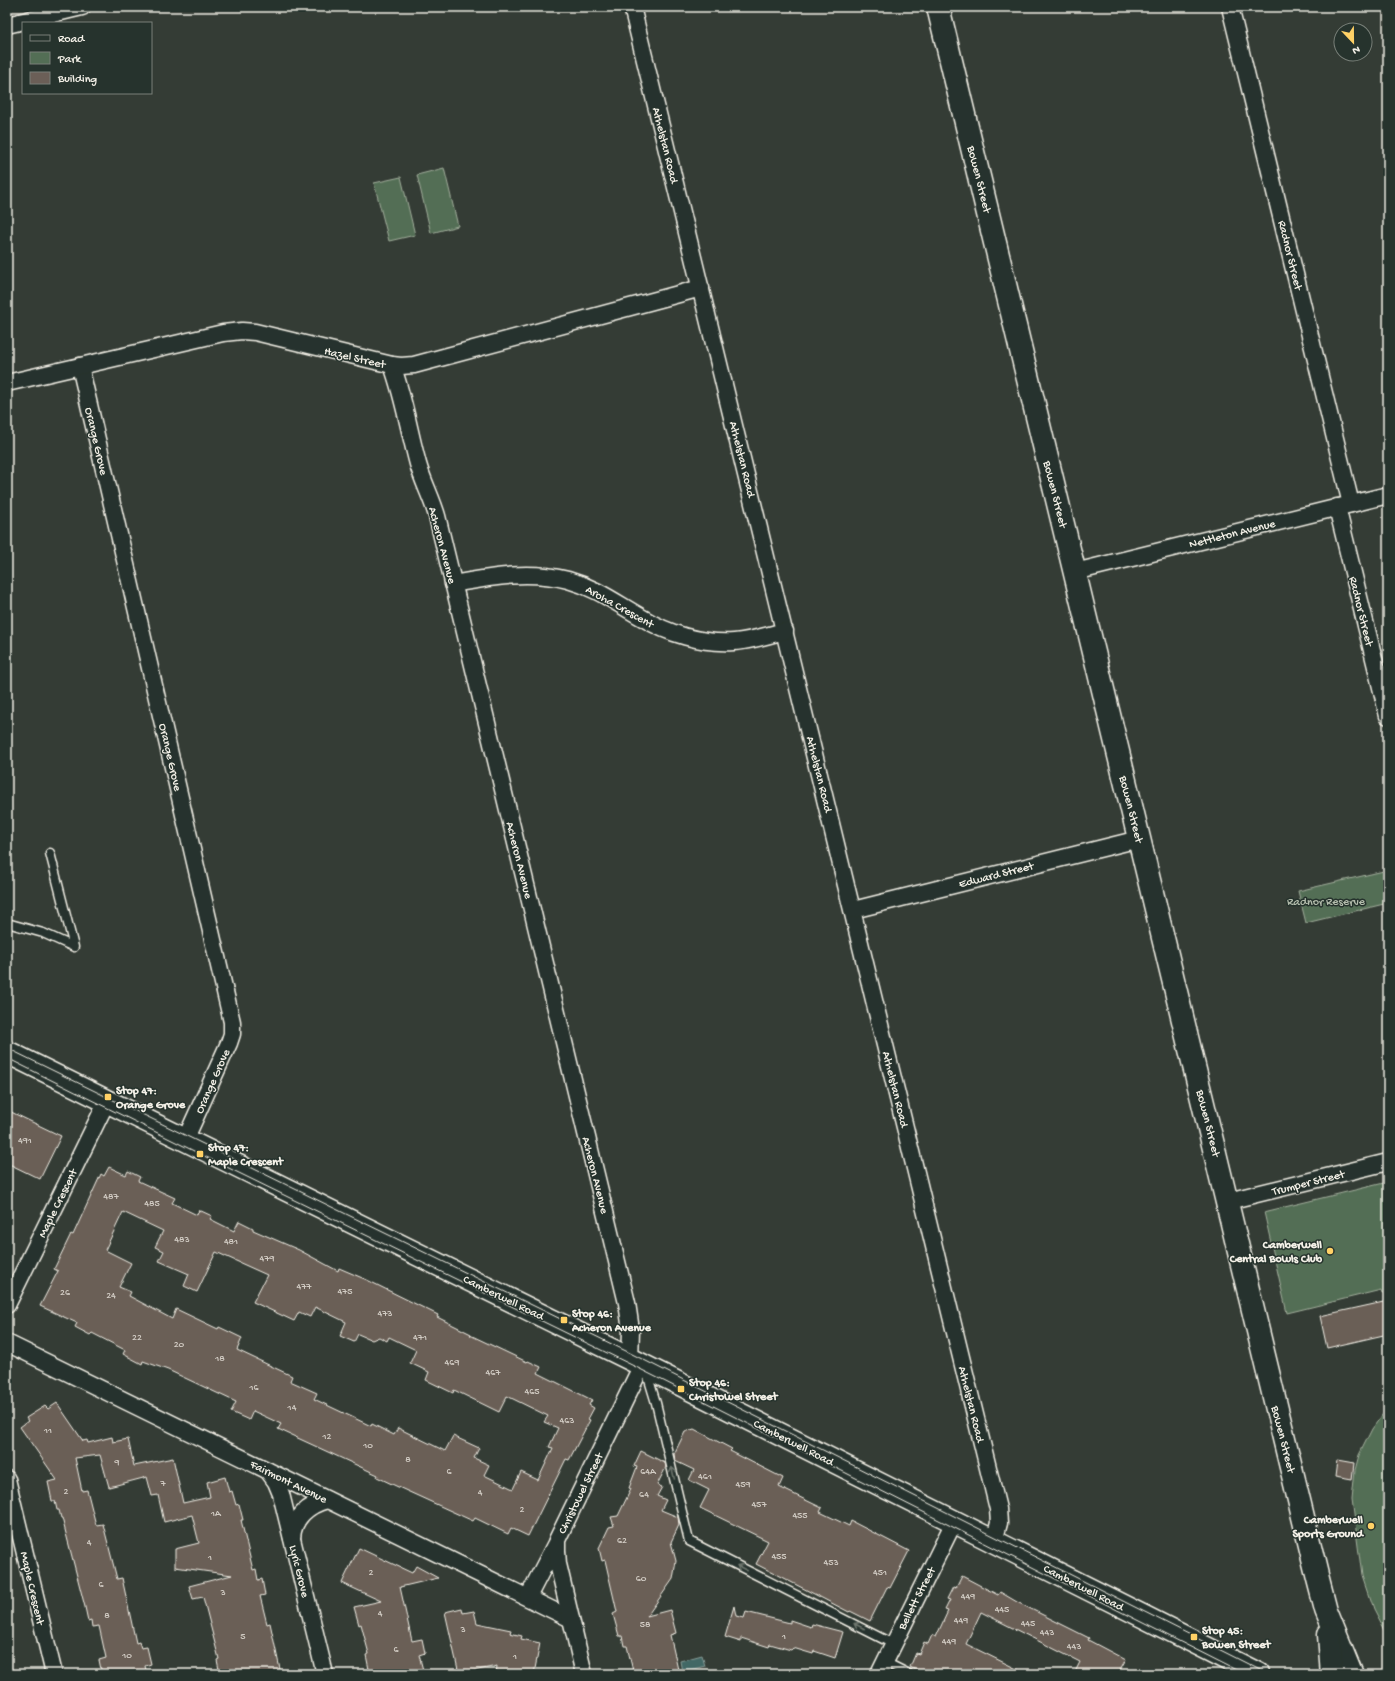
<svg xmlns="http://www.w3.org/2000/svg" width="1395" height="1681" font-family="'Gochi Hand',sans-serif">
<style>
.green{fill:#536e55;stroke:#a4b09e}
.water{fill:#426765;stroke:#899e99}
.building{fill:#6b5f57;stroke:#f4f1e8;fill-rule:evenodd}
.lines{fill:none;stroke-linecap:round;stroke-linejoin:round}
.lane-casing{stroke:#f4f1e8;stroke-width:11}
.street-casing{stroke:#f4f1e8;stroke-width:19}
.secondary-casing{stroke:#f4f1e8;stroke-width:25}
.primary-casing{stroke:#f4f1e8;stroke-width:25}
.lane{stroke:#26332d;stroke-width:8}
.street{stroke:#26332d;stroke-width:16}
.secondary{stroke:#26332d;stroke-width:22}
.primary{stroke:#26332d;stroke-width:22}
.tram{stroke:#f4f1e8;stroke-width:1}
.oneway{stroke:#6e766e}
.poi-dot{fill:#ffd166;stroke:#26332d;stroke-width:1.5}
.labels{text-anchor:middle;stroke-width:3;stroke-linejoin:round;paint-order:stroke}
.number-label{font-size:10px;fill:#d2ccc4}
.street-label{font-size:12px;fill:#f4f1e8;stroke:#26332d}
.park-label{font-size:12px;fill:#b4bdad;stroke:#26332d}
.poi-label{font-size:12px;font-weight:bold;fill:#f4f1e8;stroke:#26332d;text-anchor:start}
</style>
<rect width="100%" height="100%" fill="#343c35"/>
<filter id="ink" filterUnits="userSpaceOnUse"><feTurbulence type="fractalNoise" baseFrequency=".025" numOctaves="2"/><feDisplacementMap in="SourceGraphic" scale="8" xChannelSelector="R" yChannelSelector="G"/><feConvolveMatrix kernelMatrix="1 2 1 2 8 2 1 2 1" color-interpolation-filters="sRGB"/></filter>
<g filter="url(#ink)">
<g class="green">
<polygon points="444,168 458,226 431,233 417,175"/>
<polygon points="401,177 415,235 389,241 374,183"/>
<polygon points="1388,870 1388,903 1306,923 1298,891"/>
<polygon points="1388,1182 1388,1292 1382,1293 1381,1290 1287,1313 1264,1212"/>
<polygon points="1388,1407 1388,1638 1373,1609 1362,1576 1352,1499 1355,1470 1359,1455 1372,1429"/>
</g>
<polygon class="water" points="702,1655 705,1666 682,1672 680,1661"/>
<g class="building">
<polygon points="7,1110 61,1136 40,1179 7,1163"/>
<path d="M109 1167 126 1175 128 1171 140 1177 138 1181 175 1198 172 1203 197 1215 199 1210 212 1216 210 1219 234 1231 239 1221 253 1228V1230L299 1250 338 1271 339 1268 367 1280 438 1315 437 1317 471 1334 470 1335 527 1362 528 1361 541 1367 538 1373 592 1400 589 1405 594 1408 588 1419 590 1420 569 1460 566 1459 528 1536 511 1528 508 1534 475 1518 473 1521 396 1486 377 1477 378 1475 278 1429 281 1424 253 1411 249 1420 231 1412 236 1402 168 1370 143 1361 142 1364 123 1354 125 1350 92 1333 90 1335 75 1327 77 1323 40 1306 58 1271 54 1269 71 1234 73 1235 101 1174 104 1176ZM123 1212 163 1231 155 1247 164 1251 159 1261 189 1274 184 1286 197 1292 216 1252 267 1275 253 1302 294 1321 299 1312 310 1317 315 1307 346 1322 340 1336 354 1342 358 1334 372 1340 379 1337 387 1341 389 1337 416 1350 410 1363 429 1372 426 1380 453 1393 454 1390 499 1412 507 1396 548 1416 544 1422 558 1428 549 1447 553 1448 538 1480 521 1472 513 1489 484 1475 489 1465 474 1458 479 1448 453 1436 445 1451 398 1428 394 1435 372 1424 371 1426 314 1399 317 1393 290 1381 292 1376 237 1350 242 1338 219 1327 218 1329 176 1309 172 1319 129 1296 131 1292 119 1287 131 1263 105 1250Z"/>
<polygon points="1388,1301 1388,1334 1327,1348 1320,1316"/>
<polygon points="57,1403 83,1441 87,1440 88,1443 112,1437 113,1442 128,1439 134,1466 173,1458 183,1503 210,1497 207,1482 225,1477 229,1492 232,1491 236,1505 239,1504 243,1520 241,1520 253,1570 256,1569 258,1580 262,1579 265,1595 260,1596 267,1624 270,1623 281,1674 220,1674 217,1660 219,1659 203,1597 193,1599 189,1586 232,1575 175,1567 175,1549 199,1543 192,1515 164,1522 158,1495 152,1496 147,1477 109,1487 100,1455 75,1458 82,1491 87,1490 96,1525 103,1524 117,1579 122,1578 136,1643 139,1642 141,1648 147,1647 151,1664 145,1666 147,1674 102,1674 99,1660 106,1658 99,1626 92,1627 91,1620 88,1621 85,1607 62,1518 61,1518 59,1510 57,1510 55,1501 52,1501 48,1482 57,1480 20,1427 28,1421 26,1418 45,1406 48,1409"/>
<polygon points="694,1429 732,1449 730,1451 783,1478 779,1487 822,1508 820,1512 849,1526 851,1521 909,1551 890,1588 887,1587 870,1621 850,1611 849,1612 756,1564 768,1541 700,1508 709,1490 689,1480 694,1470 675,1461 674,1454 685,1432"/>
<polygon points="641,1451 665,1463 666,1467 657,1485 662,1487 657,1496 666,1500 661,1510 678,1517 679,1525 671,1542 676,1561 673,1579 647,1616 670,1610 676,1633 670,1635 679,1674 636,1674 635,1670 633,1671 627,1646 624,1646 622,1636 619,1636 613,1614 617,1612 605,1560 602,1561 599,1548 609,1527 614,1526 611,1517 618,1516 631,1489 629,1488 637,1467 634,1466"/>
<polygon points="1337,1460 1354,1463 1352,1479 1335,1476"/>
<polygon points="359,1548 412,1573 416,1566 438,1578 400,1587 412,1641 422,1639 425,1653 419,1655 424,1674 370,1674 366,1655 369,1654 361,1624 359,1625 354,1607 381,1601 342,1583"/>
<polygon points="962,1576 998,1595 1000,1592 1017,1602 1089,1638 1088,1640 1126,1660 1118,1674 1074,1674 1080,1662 981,1612 966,1644 1027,1674 924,1674 910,1667 916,1653 919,1654 924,1642 928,1644 932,1635 936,1637 948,1611 945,1610 950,1600 947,1599 953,1587 956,1588"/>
<polygon points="734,1606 736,1616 744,1618 746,1612 790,1623 790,1620 811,1627 812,1624 843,1632 835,1658 814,1651 813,1654 793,1648 791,1650 770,1644 769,1647 741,1638 741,1642 725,1637"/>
<polygon points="462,1608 463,1613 474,1611 477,1623 511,1630 510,1633 522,1636 521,1639 540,1643 534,1674 496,1674 497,1666 459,1674 445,1612"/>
</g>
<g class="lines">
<defs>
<g id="lane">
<polyline points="7,923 43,933 74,947 50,853"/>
<polyline points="646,1370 656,1403 689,1541 893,1644"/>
<polyline points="885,1662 909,1674"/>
</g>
<g id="street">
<polyline points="632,7 998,1509 999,1523 994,1542"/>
<polyline points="1230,7 1351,504"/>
<polyline points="7,25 82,7"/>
<path d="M392 365C404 398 409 431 418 464 423 482 432 498 437 516L627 1303 631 1330 630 1359"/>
<polyline points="80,366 232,1022 232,1034 229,1043 185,1140"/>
<polyline points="7,383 223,333 242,331 255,332 392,365 401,366 414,365 701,288"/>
<polyline points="1337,507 1388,716"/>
<polyline points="1075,572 1388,495"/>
<path d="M453 584C492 577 529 570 568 580 597 588 616 603 641 617 668 634 702 644 734 642 751 641 768 635 785 631"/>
<polyline points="853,910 1139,839"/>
<polyline points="1228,1201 1388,1162"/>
<polyline points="7,1305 107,1101"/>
<polyline points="7,1343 571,1619"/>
<polyline points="268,1471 276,1482 281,1494 325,1674"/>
<polyline points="7,1479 54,1674"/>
<path d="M292 1538C293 1518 308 1505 327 1500"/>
<polyline points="528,1597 556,1543"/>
<polyline points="584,1674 558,1564 557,1551 557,1540 642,1365"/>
<polyline points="879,1674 954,1522"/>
</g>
<g id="secondary">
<polyline points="938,7 1318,1579 1326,1610 1352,1674"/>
<polyline points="1329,1635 1332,1674"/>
</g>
<polyline id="primary" points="7,1052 630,1359 1258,1674"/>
</defs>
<use href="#lane" class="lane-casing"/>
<use href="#street" class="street-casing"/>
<use href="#secondary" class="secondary-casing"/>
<use href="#primary" class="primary-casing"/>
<use href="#lane" class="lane"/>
<use href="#street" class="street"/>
<use href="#secondary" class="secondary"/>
<use href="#primary" class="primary"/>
<g class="tram">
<polyline points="7,1048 630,1353 1268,1674"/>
<polyline points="7,1058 200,1154 640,1369 1244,1674"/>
</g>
</g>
<defs><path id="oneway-shaft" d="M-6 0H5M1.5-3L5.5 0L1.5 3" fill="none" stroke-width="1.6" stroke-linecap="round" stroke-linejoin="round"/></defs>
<g class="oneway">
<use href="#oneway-shaft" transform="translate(673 1473) rotate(-103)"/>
<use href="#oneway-shaft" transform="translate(742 1568) rotate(-153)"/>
<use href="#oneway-shaft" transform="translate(859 1626) rotate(-153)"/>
</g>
</g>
<g class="poi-dot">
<rect x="104" y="1093" width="8" height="8" rx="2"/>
<rect x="196" y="1150" width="8" height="8" rx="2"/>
<circle cx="1330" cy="1251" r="4"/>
<rect x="560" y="1316" width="8" height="8" rx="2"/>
<rect x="677" y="1385" width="8" height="8" rx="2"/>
<circle cx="1371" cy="1526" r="4"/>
<rect x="1190" y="1633" width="8" height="8" rx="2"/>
</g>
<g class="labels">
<g class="number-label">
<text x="25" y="1143">491</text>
<text x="111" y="1199">487</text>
<text x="152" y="1206">485</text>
<text x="182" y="1242">483</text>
<text x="231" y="1244">481</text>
<text x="267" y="1261">479</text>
<text x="304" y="1289">477</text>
<text x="345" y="1294">475</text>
<text x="65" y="1295">26</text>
<text x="111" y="1298">24</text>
<text x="385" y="1316">473</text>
<text x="137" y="1340">22</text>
<text x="420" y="1340">471</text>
<text x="179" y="1347">20</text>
<text x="220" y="1361">18</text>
<text x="452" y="1365">469</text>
<text x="493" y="1375">467</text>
<text x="254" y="1390">16</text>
<text x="532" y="1394">465</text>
<text x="292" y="1410">14</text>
<text x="567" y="1423">463</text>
<text x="48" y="1433">11</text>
<text x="327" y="1439">12</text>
<text x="368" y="1448">10</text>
<text x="408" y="1462">8</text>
<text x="117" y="1465">9</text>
<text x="449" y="1474">6</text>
<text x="648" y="1474">64A</text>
<text x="705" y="1479">461</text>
<text x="163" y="1486">7</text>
<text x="743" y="1487">459</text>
<text x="66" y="1494">2</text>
<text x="480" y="1495">4</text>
<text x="644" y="1497">64</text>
<text x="759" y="1507">457</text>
<text x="522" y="1512">2</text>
<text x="216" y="1516">1A</text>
<text x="800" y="1518">455</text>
<text x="622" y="1543">62</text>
<text x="89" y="1545">4</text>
<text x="779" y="1559">455</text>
<text x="210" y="1560">1</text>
<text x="831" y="1565">453</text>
<text x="371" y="1575">2</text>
<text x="880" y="1575">451</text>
<text x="641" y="1581">60</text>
<text x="101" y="1587">6</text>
<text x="223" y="1595">3</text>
<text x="968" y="1599">449</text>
<text x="1002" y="1612">445</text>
<text x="380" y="1616">4</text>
<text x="107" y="1618">8</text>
<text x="961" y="1623">449</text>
<text x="1028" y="1626">445</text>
<text x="645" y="1627">58</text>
<text x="463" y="1632">3</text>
<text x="1047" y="1635">443</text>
<text x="243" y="1639">5</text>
<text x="784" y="1639">1</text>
<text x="949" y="1644">449</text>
<text x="1074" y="1649">443</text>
<text x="396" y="1652">6</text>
<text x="127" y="1658">10</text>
<text x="515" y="1659">1</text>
</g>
<g class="street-label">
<text transform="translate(666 145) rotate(76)" y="4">Athelstan Road</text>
<text transform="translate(980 179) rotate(76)" y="4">Bowen Street</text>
<text transform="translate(1291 255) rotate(76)" y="4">Radnor Street</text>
<text transform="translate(355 357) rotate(13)" y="4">Hazel Street</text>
<text transform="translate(97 441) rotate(77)" y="4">Orange Grove</text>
<text transform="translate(743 459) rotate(76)" y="4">Athelstan Road</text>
<text transform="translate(1056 494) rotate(76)" y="4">Bowen Street</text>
<text transform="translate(1232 533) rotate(-14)" y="4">Nettleton Avenue</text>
<text transform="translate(443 545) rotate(75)" y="4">Acheron Avenue</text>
<text transform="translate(620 606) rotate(29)" y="4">Aroha Crescent</text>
<text transform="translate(1362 611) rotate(76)" y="4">Radnor Street</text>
<text transform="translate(171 757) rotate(77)" y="4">Orange Grove</text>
<text transform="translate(820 774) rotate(76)" y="4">Athelstan Road</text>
<text transform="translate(1132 809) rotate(76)" y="4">Bowen Street</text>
<text transform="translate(520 860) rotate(76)" y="4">Acheron Avenue</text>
<text transform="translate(996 874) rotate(-14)" y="4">Edward Street</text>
<text transform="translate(212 1081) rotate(-66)" y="4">Orange Grove</text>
<text transform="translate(896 1089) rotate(76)" y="4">Athelstan Road</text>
<text transform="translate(1209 1123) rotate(76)" y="4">Bowen Street</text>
<text transform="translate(596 1175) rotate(76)" y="4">Acheron Avenue</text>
<text transform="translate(1308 1182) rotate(-14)" y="4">Trumper Street</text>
<text transform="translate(57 1203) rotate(-64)" y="4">Maple Crescent</text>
<text transform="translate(504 1297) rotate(26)" y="4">Camberwell Road</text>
<text transform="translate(972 1404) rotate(76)" y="4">Athelstan Road</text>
<text transform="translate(1284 1439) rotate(76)" y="4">Bowen Street</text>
<text transform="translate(794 1442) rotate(27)" y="4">Camberwell Road</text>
<text transform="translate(289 1481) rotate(26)" y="4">Fairmont Avenue</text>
<text transform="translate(580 1493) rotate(-64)" y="4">Christowel Street</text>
<text transform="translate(300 1571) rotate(76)" y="4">Lyric Grove</text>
<text transform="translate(1084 1587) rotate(27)" y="4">Camberwell Road</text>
<text transform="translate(33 1588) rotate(77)" y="4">Maple Crescent</text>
<text transform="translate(916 1598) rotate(-63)" y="4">Bellett Street</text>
</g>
<g class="park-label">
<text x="1326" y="905">Radnor Reserve</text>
</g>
<g class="poi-label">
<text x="116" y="1094">Stop 47:<tspan x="116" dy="14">Orange Grove</tspan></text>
<text x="208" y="1151">Stop 47:<tspan x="208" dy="14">Maple Crescent</tspan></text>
<text x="1322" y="1248" text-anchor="end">Camberwell<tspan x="1322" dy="14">Central Bowls Club</tspan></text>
<text x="572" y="1317">Stop 46:<tspan x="572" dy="14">Acheron Avenue</tspan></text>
<text x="689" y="1386">Stop 46:<tspan x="689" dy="14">Christowel Street</tspan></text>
<text x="1363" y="1523" text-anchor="end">Camberwell<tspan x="1363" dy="14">Sports Ground</tspan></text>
<text x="1202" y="1634">Stop 45:<tspan x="1202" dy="14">Bowen Street</tspan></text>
</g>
</g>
<rect width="1395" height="1681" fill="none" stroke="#26332d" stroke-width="24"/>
<rect x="12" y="12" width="1371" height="1657" fill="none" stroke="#f4f1e8" stroke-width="1.5" filter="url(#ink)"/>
<rect x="22" y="22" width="130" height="72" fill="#26332d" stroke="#787f78"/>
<rect x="30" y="35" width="20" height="6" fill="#26332d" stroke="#787f78"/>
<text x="58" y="42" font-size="12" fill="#f4f1e8">Road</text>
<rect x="30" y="52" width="20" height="12" fill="#536e55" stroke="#787f78"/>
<text x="58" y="62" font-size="12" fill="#f4f1e8">Park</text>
<rect x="30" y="72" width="20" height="12" fill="#6b5f57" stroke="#787f78"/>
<text x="58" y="82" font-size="12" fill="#f4f1e8">Building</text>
<g transform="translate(1353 42) rotate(158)"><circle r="19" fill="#26332d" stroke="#787f78"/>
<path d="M0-3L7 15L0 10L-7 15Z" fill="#ffd166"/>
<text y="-6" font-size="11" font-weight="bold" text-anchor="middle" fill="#f4f1e8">N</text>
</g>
</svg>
